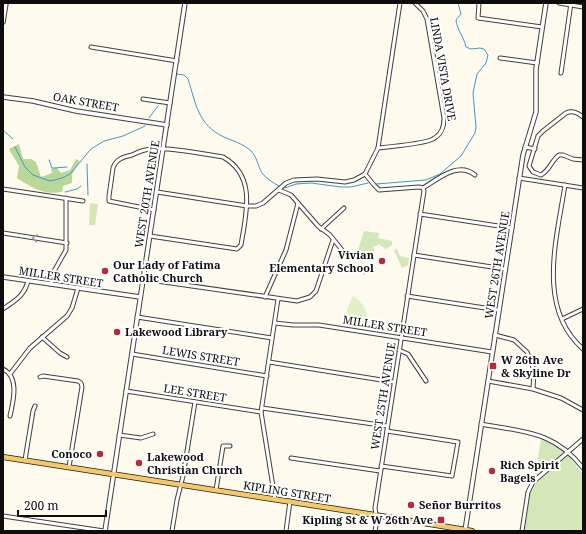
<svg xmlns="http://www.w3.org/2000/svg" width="586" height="534" font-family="'Noto Serif',serif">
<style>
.green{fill:#d4e7b9}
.forest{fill:#b8d798}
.pitch{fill:#e4efca}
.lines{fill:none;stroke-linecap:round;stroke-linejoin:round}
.stream{stroke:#3e99c8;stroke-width:1}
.minor-casing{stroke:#404040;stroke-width:5}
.tertiary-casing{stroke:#404040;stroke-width:5.5}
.primary-casing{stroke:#1e1e1e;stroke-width:6}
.minor{stroke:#fff;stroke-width:3}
.tertiary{stroke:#fff;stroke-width:3.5}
.primary{stroke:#f3c969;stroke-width:4.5}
.oneway{stroke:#9e9e9e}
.poi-dot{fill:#b72a3a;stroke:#fff;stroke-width:1.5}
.labels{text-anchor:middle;stroke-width:4;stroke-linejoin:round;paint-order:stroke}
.street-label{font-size:11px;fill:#0d0d0d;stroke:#fff}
.poi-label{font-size:11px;font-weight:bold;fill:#0d0d0d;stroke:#fff;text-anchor:start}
</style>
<rect width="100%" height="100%" fill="#fefaed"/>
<g class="green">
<polygon points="90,203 98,204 95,225 89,225"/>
<polygon points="364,231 379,233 378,238 392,241 392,245 386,249 378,244 377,246 373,246 375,254 373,255 355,260"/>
<polygon points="397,249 400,256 409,258 408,265 402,268 394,250"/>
<polygon points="541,439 558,446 564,451 563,453 535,476"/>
<polygon points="568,455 583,474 583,531 524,531 529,494 534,485"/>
</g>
<path class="forest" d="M19 144 23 159H31L36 162 41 177 52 173 51 169 56 167 61 173 70 170 76 159 80 161 72 174V183L63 186 62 192C43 195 32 188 17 178L19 166 9 149Z"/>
<path class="pitch" d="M353 296C364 304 370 312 366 325L360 326 346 324 344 322 348 307Z"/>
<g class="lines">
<g class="stream">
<path d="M177 74 184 75 188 79C196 104 198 125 224 137 233 141 244 144 251 151 257 157 258 166 262 173 266 178 273 183 279 186"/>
<polyline points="149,118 158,106"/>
<polyline points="3,130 13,139"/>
<polyline points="15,147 25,167 33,175 50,181 62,178 70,174 91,149 104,141 123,136 145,126"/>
<polyline points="49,160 52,168 54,168"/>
<polyline points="87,164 88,195"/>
<polyline points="55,168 67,167"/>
<path d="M376 184 426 180 440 174 461 156 475 133 476 127 473 93 477 74 486 63 488 55 484 49 480 48 471 49 466 47C464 37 457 30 456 20L461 14 458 3"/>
<polyline points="285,188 296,184 311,183 341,187 351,187 368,183"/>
<polyline points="65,192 77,189 81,186"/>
<polyline points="364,274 373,270 375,271"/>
</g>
<defs>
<g id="minor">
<polyline points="479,3 478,18 542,27"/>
<polyline points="559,3 583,7"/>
<polyline points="91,47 177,61"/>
<polyline points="500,58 537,63"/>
<polyline points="561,73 571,3"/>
<polyline points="143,99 170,103"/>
<path d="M583 117C578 113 573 110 566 113L543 131 538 136 529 166 533 172 541 175C550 170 551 161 559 155H563L573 159 583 160"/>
<polyline points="525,147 535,149"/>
<path d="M378 148C388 147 427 143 433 139 442 134 444 127 444 118L427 19 423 11 415 3"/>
<polyline points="365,174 374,185 379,190 419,187 423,188 424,191 375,508 377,521 375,531"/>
<polyline points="519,178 583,188"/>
<path d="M565 185C557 238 536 308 583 349"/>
<path d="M423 188C438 179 458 161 475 175"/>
<polyline points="3,189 83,201"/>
<polyline points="279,190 291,195 318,226 330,235 342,250"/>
<polyline points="157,192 247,206 256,206 263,203 286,183 294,180 317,179 345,182 354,180 365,174 378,148 400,3"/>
<polyline points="420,214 512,228"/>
<polyline points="321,229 344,208"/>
<polyline points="3,233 67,243"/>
<path d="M150 236 237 249 241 245C246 214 257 176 223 157 203 154 172 147 152 149 145 149 138 152 132 155 123 157 116 159 113 168L109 196V201L154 210"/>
<polyline points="414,255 505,269"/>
<polyline points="143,279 297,301 310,297 316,291 333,240"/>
<polyline points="51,284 53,273 66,250 66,198"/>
<polyline points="407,296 498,310"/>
<polyline points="265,297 286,250 298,203"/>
<path d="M3 309C16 300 24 296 28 281"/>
<polyline points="137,317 272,338"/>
<polyline points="562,319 583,309"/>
<polyline points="275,323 293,325 319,325 492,352"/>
<polyline points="495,335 514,340 527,352 534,370 533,389"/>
<polyline points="42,337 60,353 67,357"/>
<polyline points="399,350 408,354 426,381"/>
<polyline points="132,354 267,376"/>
<polyline points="269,362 394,382"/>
<path d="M3 369C20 377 13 402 10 416"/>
<polyline points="10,374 30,348 67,316 72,308 78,288"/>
<polyline points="40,377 43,376 78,381 81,383 82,387 69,467"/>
<polyline points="488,381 533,389 561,398 583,410"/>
<polyline points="126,391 261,412"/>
<polyline points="262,408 387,426"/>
<path d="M481 424C524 432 554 431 583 468"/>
<polyline points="119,435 141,438 153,434"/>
<polyline points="291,458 380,471"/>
<polyline points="25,460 33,411 35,406"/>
<polyline points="381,466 452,476 458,442 387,431"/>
<polyline points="216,490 223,446 230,446"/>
<polyline points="275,499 261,412 278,299"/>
<polyline points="3,516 104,531"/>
<polyline points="172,531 177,500 183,476 195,402"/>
<polyline points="286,531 290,501"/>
<polyline points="522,531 528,492 533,482 583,439"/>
</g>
<g id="tertiary">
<polyline points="3,22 6,3"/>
<polyline points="3,97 33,101 76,111 167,125"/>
<polyline points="3,277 140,297"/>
<polyline points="105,531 185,3"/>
<polyline points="465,531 523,155 536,112 536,69 546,3"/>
</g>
<polyline id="primary" points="3,457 375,515 472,531"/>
</defs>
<use href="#minor" class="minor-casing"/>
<use href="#tertiary" class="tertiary-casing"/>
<use href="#primary" class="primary-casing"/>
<use href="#minor" class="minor"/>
<use href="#tertiary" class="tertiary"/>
<use href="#primary" class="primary"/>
</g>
<defs><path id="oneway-chevron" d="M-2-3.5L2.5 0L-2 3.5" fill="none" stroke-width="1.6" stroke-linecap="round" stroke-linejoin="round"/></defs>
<use class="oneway" href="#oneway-chevron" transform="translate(35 238) rotate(-171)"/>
<g class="poi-dot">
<circle cx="382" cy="261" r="4"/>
<circle cx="105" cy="271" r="4"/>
<circle cx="117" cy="332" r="4"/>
<rect x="489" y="362" width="8" height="8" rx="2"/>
<circle cx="100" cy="454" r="4"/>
<circle cx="139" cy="463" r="4"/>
<circle cx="492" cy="471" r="4"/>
<circle cx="411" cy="505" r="4"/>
<rect x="437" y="516" width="8" height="8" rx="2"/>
</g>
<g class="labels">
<g class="street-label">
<text transform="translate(443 69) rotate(80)" y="4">LINDA VISTA DRIVE</text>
<text transform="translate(86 102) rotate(10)" y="4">OAK STREET</text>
<text transform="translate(147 194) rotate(-81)" y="4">WEST 20TH AVENUE</text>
<text transform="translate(497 265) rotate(-81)" y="4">WEST 26TH AVENUE</text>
<text transform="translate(61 277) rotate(9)" y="4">MILLER STREET</text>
<text transform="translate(385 326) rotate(9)" y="4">MILLER STREET</text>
<text transform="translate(201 356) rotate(9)" y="4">LEWIS STREET</text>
<text transform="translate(195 393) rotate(9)" y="4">LEE STREET</text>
<text transform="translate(383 396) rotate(-81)" y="4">WEST 25TH AVENUE</text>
<text transform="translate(287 492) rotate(9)" y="4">KIPLING STREET</text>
</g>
<g class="poi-label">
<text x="374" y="259" text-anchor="end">Vivian<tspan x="374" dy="13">Elementary School</tspan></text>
<text x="113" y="269">Our Lady of Fatima<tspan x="113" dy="13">Catholic Church</tspan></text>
<text x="125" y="336">Lakewood Library</text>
<text x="501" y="364">W 26th Ave<tspan x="501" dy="13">&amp; Skyline Dr</tspan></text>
<text x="92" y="458" text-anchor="end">Conoco</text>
<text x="147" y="461">Lakewood<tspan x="147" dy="13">Christian Church</tspan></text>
<text x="500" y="469">Rich Spirit<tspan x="500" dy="13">Bagels</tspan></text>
<text x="419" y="509">Señor Burritos</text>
<text x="433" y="524" text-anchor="end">Kipling St &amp; W 26th Ave</text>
</g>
</g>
<rect width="586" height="534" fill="none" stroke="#0d0d0d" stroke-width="8"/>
<path d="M18 510v6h88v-6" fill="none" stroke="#0d0d0d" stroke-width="2"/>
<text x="24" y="510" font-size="12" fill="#0d0d0d" stroke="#ffffff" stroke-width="3" paint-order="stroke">200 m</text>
</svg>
